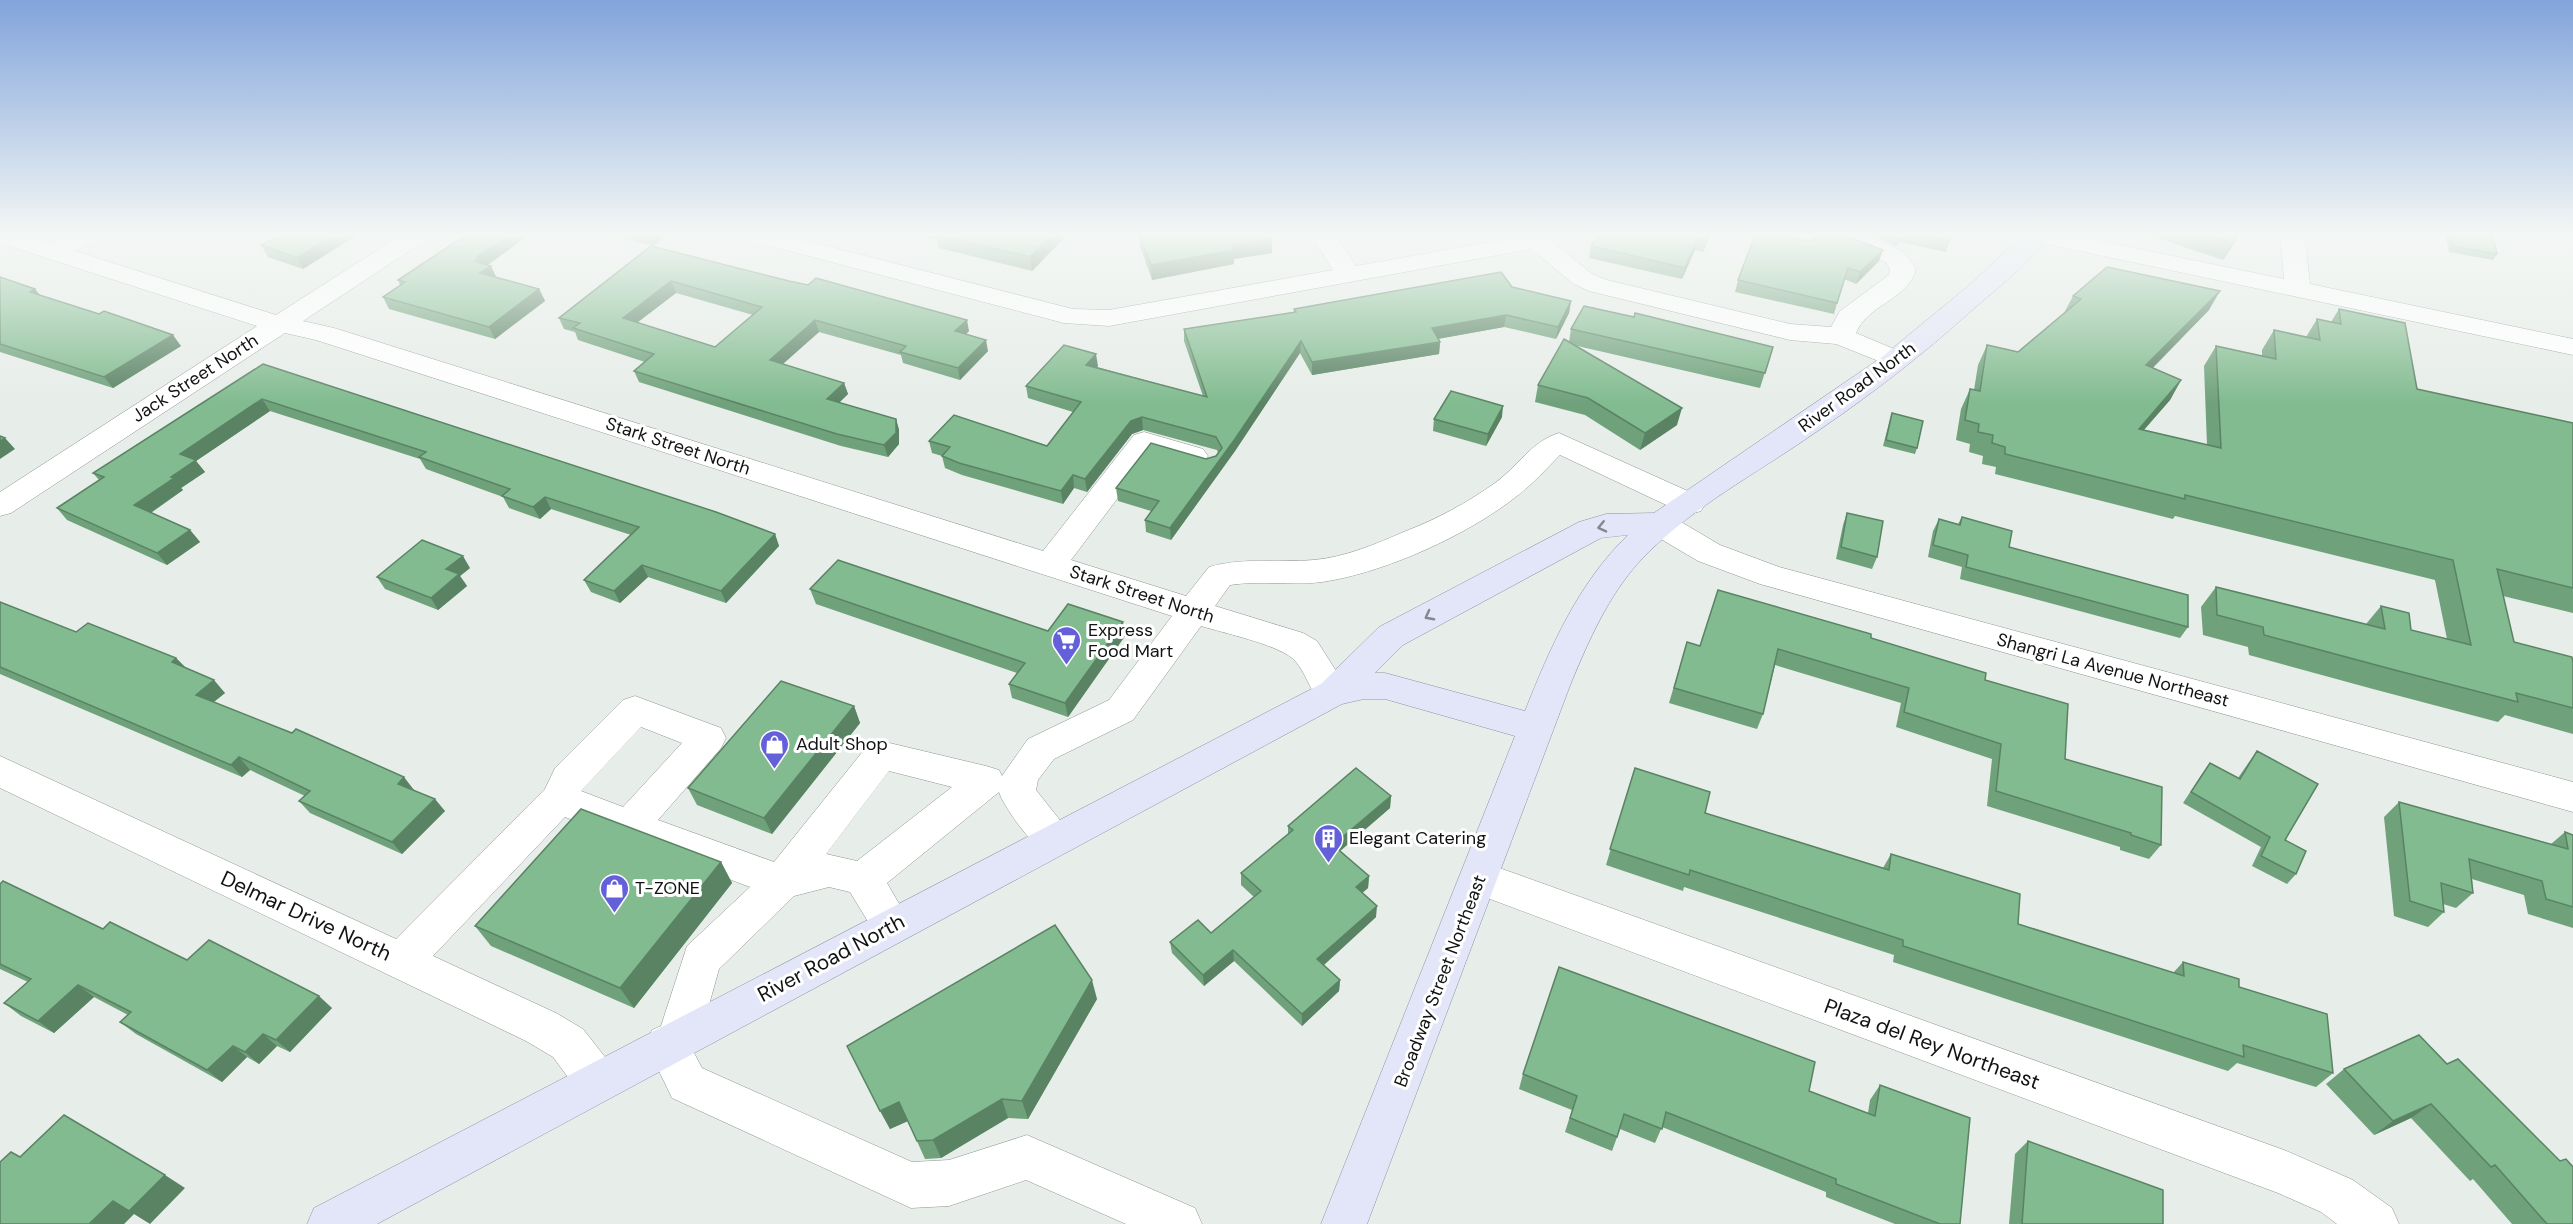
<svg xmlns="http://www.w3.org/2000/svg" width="2573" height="1224" font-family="'DM Sans',sans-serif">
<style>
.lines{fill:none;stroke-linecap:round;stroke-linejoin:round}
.minor-casing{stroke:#909591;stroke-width:1}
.major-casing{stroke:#8d90a5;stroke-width:1}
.minor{fill:#fff;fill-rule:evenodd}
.major{fill:#e3e5f8;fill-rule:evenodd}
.wall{fill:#6fa17b;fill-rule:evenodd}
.shaded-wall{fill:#5a8364}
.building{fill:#81bb8f;stroke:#5a8364;stroke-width:1.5;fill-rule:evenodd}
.oneway{stroke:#848690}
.labels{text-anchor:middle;stroke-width:6;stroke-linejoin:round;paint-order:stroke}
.street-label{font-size:18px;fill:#111312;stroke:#fff}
.poi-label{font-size:18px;fill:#111312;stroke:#fff;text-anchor:start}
.near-street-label{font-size:21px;fill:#111312;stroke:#fff}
</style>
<rect width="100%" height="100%" fill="#e7ede8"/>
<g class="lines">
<defs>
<g id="minor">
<path d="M0 233H17L52 244 73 233H103L100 238 75 251 276 315 404 233H432L429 238 303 321 334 328 1043 551 1134 435 1144 432 1203 449 1208 456 1203 463 1193 466 1151 454 1071 560 1186 596 1209 567C1243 557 1278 563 1314 560 1346 557 1376 544 1406 531 1437 519 1467 503 1495 483 1517 467 1532 441 1559 433L1701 497 1705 504 1701 511 1690 514 1679 511 1560 455C1546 469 1533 484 1517 496 1468 535 1384 573 1322 582 1291 586 1261 580 1230 585L1215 606 1303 633 1317 641 1350 693 1345 702C1309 714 1313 676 1292 658 1275 644 1224 633 1201 626L1133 720 1054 759 1038 780 1036 790 1067 829 1073 840 1067 851C1064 853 1058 856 1054 856 1038 856 1003 806 999 792L887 883 912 926 906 938 892 944 878 938 850 892 829 887 794 896 719 969 700 1037 693 1051 702 1068 912 1162 949 1160 1027 1135 1195 1208 1202 1224H1126L1026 1180 949 1206 911 1208 672 1098 646 1044 652 1030 661 1026 687 946 750 887 565 817 433 956 556 1013 583 1029 612 1066 619 1081 612 1096 597 1102 582 1096 553 1057 526 1041 0 788V756L396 939 545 789 555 768 623 700 635 696 721 728 726 738 721 748 658 820 774 862 868 745 881 741 986 766 999 770 1002 776 1028 739 1109 700 1172 616 316 340 285 333 11 513 0 516V492L257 326 0 243ZM641 727 682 743 623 807 581 791ZM889 771 952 787 857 861 826 854Z"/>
<path d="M737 233H776L1073 309 1109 310 1333 270 1310 233H1334L1356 266 1513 238 1525 233H1551L1548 238 1592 274 1607 280 1790 324 1831 327 1840 311 1889 275 1890 269 1886 262 1831 238 1828 233H1860L1904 252 1916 269C1909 299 1867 305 1856 333L1906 354 1910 360 1906 366 1896 368 1836 344 1790 340 1589 291 1574 284 1531 249 1109 326 1064 323 740 238Z"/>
<polygon points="2026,233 2061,233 2284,279 2280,233 2304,233 2310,284 2573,339 2573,355 2037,242 2028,240 2025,235"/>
<polygon points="1660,513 1671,516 1720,545 1779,567 2573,782 2573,812 1760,584 1698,561 1649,532 1644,524 1649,516"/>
<polygon points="1480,861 2284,1150 2353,1180 2392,1208 2399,1224 2337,1224 2321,1212 2278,1193 1466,890 1461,878 1466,866"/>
</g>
<path id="major" d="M2025 233H2051C2031 263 1997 288 1970 312 1916 361 1857 405 1797 445 1743 481 1685 513 1640 561 1608 596 1589 640 1571 683L1367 1224H1321L1515 736 1385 699H1364L1342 704 377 1224H307L314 1208 1321 684 1379 627 1579 522 1606 514 1654 513 1882 357 1973 282ZM1628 535C1578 583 1550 648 1525 711L1385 673H1375L1403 645 1601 538Z"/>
</defs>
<use href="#minor" class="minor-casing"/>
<use href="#major" class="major-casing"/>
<use href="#minor" class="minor"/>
<use href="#major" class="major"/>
</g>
<g class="wall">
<polygon points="283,233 303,269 268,257 261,245"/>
<polygon points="614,233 670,233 653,246 615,236"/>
<polygon points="908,233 1062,233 1063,239 1032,271 939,248 937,240"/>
<polygon points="1139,233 1272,239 1272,253 1234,259 1234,264 1152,280 1140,246"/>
<polygon points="1711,233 1703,252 1695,250 1682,279 1589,258 1591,246"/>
<polygon points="1865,233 1952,233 1946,252 1899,242 1896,246"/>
<polygon points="2142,233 2241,233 2223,260"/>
<polygon points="2445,233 2492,233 2497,254 2493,260 2449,252"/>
<polygon points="526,237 487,265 491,266 496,277 539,289 545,301 495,339 389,309 383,297 400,285 398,280"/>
<polygon points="1809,241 1883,250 1879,261 1856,284 1844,279 1834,314 1735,292 1738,280"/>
<path d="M651 246 969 331 966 334 988 351 960 380 903 363 901 355 819 332 782 364 844 383 848 394 839 403 896 419 899 430V444L888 457 841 446 639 382 634 371 645 362 578 340 575 332 564 329 559 318ZM676 293 753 315 715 347 637 323Z"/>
<polygon points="0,277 40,295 181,346 113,388 0,352"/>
<polygon points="1512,287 1571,301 1569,313 1556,339 1504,327 1438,339 1440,342 1439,354 1312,375 1300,353 1235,451 1171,540 1146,532 1145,520 1151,511 1118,501 1116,488 1216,456 1218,453 1217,450 1143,430 1132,434 1087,492 1074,488 1063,504 962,475 945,468 942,456 932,453 929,441 1047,446 1073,412 1028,398 1026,386 1098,366 1097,367 1203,396 1184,341 1184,329 1294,312 1294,309"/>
<polygon points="2073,296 2209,310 2153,368 2181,380 2170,400 2144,430 2207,445 2204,366 2216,346 2262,356 2262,350 2274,330 2306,337 2317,319 2331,322 2339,309 2417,389 2573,423 2573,613 2503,596 2514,642 2573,662 2573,734 2505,715 2498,722 2373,689 2249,655 2248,647 2203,635 2201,607 2216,587 2366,624 2381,606 2411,630 2447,639 2435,580 2175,516 2173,519 1995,474 1996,467 1982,464 1983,456 1969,452 1970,444 1956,440 1961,409 1970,389 1974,390 1978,365 1987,345 2018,352 2064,313"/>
<polygon points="1634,317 1773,347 1760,388 1573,345 1677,425 1640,450 1585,415 1535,402 1538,385 1569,342 1571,329"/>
<polygon points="263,364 775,534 779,546 726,603 648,577 620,603 591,592 584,580 631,535 551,509 540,519 509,508 503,497 426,469 420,459 270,411 196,461 205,472 181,488 183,490 151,513 190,530 200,542 167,565 67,520 57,508 99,480 93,473"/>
<polygon points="1892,413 1917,448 1915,454 1883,446 1890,419"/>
<polygon points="1502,417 1486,446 1433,431 1434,419"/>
<polygon points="1847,513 1877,557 1872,569 1836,559 1843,525"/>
<polygon points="1962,517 2009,547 2188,627 2180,638 1960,579 1962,567 1928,557 1933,531 1939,519 1958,524"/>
<polygon points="470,568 460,576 467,586 438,610 385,589 377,577"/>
<polygon points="810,589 1048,631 1125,636 1068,717 1012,698 1009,684 1017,673 816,604"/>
<polygon points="0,602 76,632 176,658 185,667 225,693 214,702 414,790 445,811 402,854 310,813 299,801 305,796 250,770 242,777 0,674"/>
<polygon points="1871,638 1985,680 2065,759 2161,845 2149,859 2120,850 2120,847 1987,806 1992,759 1896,727 1901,703 1775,665 1763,714 1757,729 1669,703 1687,642 1700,646"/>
<polygon points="854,706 860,723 772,834 697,805 688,788"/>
<polygon points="2257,751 2296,874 2287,884 2252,866 2261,847 2183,803 2202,774 2210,763 2238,778 2249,762"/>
<polygon points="1635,768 1705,813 1883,868 1891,854 2018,924 2173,973 2183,962 2239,987 2333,1073 2316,1087 2237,1063 2228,1071 1893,962 1894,955 1684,887 1683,891 1606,865"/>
<polygon points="1391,796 1390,808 1340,851 1369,876 1368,888 1362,893 1376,917 1324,965 1340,980 1339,991 1302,1026 1234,961 1204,986 1172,953 1170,942 1211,933 1254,897 1241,885 1241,873 1288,835 1288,826"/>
<polygon points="2399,802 2551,844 2565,832 2573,835 2573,928 2528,914 2524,895 2472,879 2473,893 2456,908 2443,904 2444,912 2428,927 2394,916 2384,817"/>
<polygon points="721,862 732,883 634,1008 491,946 475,926"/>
<polygon points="0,884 103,929 187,960 332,1008 290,1052 277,1046 259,1064 247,1057 222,1082 136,1034 120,1022 128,1015 94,997 54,1033 21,1016 4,1003 28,982 0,969"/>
<polygon points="1097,999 1028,1119 1008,1118 941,1158 925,1159 908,1121 890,1129 847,1046"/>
<polygon points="2447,1064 2560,1161 2573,1224 2512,1224 2473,1179 2470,1181 2411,1118 2374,1135 2326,1084 2344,1069"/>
<polygon points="1523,1074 1809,1091 1868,1113 1870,1100 1880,1085 1960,1224 1895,1224 1826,1197 1826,1192 1662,1127 1655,1143 1620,1129 1612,1151 1565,1132 1572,1110 1519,1089"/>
<polygon points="2028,1141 2163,1224 2009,1224 2015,1154"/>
</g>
<g class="shaded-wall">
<polygon points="337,233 361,233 303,269 297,258"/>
<polygon points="512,233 524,233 526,237 485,267 475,261 477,257"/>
<polygon points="654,233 670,233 653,246 649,236"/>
<polygon points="1054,233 1062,233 1063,239 1032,271 1030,257"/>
<polygon points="1395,233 1408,233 1395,235"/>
<polygon points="1709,233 1711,233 1703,252 1706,241"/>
<polygon points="1902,233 1903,233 1899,242 1896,246 1900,235"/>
<polygon points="2239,233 2241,233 2223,260 2232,243"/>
<polygon points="1272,239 1272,253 1234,259 1234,264 1152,280 1151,265 1232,245"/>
<polygon points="1697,239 1695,250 1682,279 1685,268"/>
<polygon points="1883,250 1879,261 1856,284 1860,272"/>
<polygon points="491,266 496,277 480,273"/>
<polygon points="671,281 676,293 627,330 623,318"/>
<polygon points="35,289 44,300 30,292"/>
<polygon points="539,289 545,301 495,339 489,327"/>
<polygon points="2220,291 2209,310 2135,385 2146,365"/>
<polygon points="1571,301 1569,313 1556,339 1558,327"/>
<polygon points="1506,315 1504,327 1431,340 1432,328"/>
<polygon points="815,320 819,332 774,372 770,360"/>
<polygon points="967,320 969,331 957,343 955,331"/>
<polygon points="173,335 181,346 113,388 104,377"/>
<polygon points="986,340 988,351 960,380 958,368"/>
<polygon points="1301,341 1300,353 1235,451 1171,540 1170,528"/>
<polygon points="1440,342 1439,354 1312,375 1312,362"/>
<polygon points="1096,354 1098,366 1088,377 1086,365"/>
<polygon points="2181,380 2170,400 2127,449 2139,429"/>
<polygon points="844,383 848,394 830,411 827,399"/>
<polygon points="262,399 270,411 196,461 205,472 181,488 183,490 144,517 134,505 171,477 180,454"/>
<polygon points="1503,406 1502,417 1486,446 1488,434"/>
<polygon points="1682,408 1677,425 1640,450 1645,433"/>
<polygon points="1142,417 1143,430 1132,434 1087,492 1085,479 1131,421"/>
<polygon points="896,419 899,430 899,444 888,457 884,445"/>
<polygon points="5,438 15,449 0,459 0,441"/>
<polygon points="1073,475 1074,488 1063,504 1061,491"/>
<polygon points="545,497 551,509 540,519 533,507"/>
<polygon points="190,530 200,542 167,565 157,553"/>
<polygon points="775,534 779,546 726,603 721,591"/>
<polygon points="463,556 470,568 460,576 467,586 438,610 431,598 446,569"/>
<polygon points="642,565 648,577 620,603 614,591"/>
<polygon points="1123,622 1125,636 1068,717 1065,703"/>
<polygon points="176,658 188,670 172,662"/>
<polygon points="214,680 225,693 207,707 196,695"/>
<polygon points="854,706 860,723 772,834 764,818"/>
<polygon points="239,757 250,770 242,777 231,765"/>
<polygon points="404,777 414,790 407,796 398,784"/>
<polygon points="1391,796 1390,808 1332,858 1333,845"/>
<polygon points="435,799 445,811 402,854 392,842"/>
<polygon points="721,862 732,883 634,1008 620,988"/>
<polygon points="1369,876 1368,888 1355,899 1356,887"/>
<polygon points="1377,906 1376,917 1317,971 1317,959"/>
<polygon points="1233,950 1234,961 1204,986 1203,975"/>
<polygon points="1092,980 1097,999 1028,1119 1022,1101"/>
<polygon points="1340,980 1339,991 1302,1026 1302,1014"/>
<polygon points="78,985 94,997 54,1033 38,1021"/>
<polygon points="319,996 332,1008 290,1052 276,1040"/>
<polygon points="263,1034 277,1046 259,1064 245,1052"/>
<polygon points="233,1046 247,1057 222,1082 207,1070"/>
<polygon points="1002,1099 1008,1118 941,1158 933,1140"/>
<polygon points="899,1102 908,1121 890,1129 880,1111"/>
<polygon points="2431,1104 2411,1118 2374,1135 2393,1121"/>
<polygon points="165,1175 185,1188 150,1224 134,1214 124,1224 89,1224 113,1201"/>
</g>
<g class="building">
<polygon points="283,233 337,233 297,258 261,245"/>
<polygon points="469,233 512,233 477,257 480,258 475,261 491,266 480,273 539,289 489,327 383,297 405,282 398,280"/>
<polygon points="634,233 654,233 649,236"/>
<polygon points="938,233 1054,233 1030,257 936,235"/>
<polygon points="1139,233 1269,233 1272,239 1232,245 1234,250 1151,265"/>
<polygon points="1599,233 1709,233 1706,241 1697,239 1685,268 1591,246"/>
<polygon points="1756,233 1771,233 1809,241 1819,233 1839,233 1883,250 1860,272 1848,268 1837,303 1738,280"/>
<polygon points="1911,233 1952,233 1950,241"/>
<polygon points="2200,233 2239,233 2232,243"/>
<polygon points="2450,233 2492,233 2497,254 2453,246"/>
<path d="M651 246 789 281 808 285 816 278 967 320 955 331 986 340 958 368 900 352 906 346 815 320 770 360 844 383 827 399 896 419V433L884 445 837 434 634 371 654 354 573 328 580 323 559 318ZM671 281 762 307 715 347 623 318Z"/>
<polygon points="2107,267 2220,291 2146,365 2181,380 2139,429 2221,448 2216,346 2276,359 2274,330 2320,340 2317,319 2341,324 2339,309 2405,323 2417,389 2573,423 2573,588 2497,569 2514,642 2572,657 2573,662 2573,708 2516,693 2518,702 2391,669 2264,635 2263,627 2217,615 2216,587 2385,629 2381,606 2409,613 2411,630 2471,645 2453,560 2185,495 2185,499 2005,454 2005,447 1992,443 1993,435 1978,432 1979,424 1965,420 1970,389 1980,391 1987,345 2018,352 2081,299 2073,296"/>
<polygon points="1501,272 1512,287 1571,301 1558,327 1506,315 1432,328 1440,342 1312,362 1301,341 1235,439 1170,528 1145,520 1159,501 1116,488 1151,443 1206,459 1216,456 1222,448 1216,437 1142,417 1131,421 1085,479 1073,475 1061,491 959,463 942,456 950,447 929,441 954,415 1047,446 1081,402 1026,386 1064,345 1096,354 1086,365 1207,397 1184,329 1296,312 1294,309"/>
<polygon points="0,277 35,289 30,292 99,314 104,311 173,335 104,377 0,344"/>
<polygon points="1584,306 1634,317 1635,313 1773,347 1765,373 1571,329"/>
<polygon points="1564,339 1682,408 1645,433 1588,398 1538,385"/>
<polygon points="263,364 716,512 775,534 721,591 642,565 614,591 584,580 639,527 545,497 533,507 502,496 510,489 419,457 426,452 262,399 180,454 196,460 171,477 174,478 134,505 190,530 157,553 57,508 104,477 93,473"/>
<polygon points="1451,391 1503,406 1488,434 1434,419"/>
<polygon points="1892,413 1923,421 1917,448 1886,440"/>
<polygon points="0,436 5,438 0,441"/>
<polygon points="1847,513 1883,521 1877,557 1841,547"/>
<polygon points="1962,517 2012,531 2009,547 2188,595 2188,627 1966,567 1968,555 1933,545 1939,519 1960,525"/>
<polygon points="422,540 463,556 446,569 459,574 431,598 377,577"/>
<polygon points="838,560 1048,631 1068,604 1123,622 1065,703 1009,684 1025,663 810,589"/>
<polygon points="1718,590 1871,634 1871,638 1986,673 1985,680 2068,704 2065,759 2162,787 2161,845 2131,835 2131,833 1996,791 2001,744 1904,712 1909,688 1778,649 1763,714 1674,688 1687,642 1700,646"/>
<polygon points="0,602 76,632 88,623 176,658 172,662 214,680 196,695 292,733 296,729 404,777 398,784 435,799 392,842 299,801 310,791 239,757 231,765 0,667"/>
<polygon points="781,681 854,706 764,818 688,788"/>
<polygon points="2257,751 2318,784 2285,840 2306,851 2296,874 2261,856 2270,837 2191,792 2210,763 2240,779"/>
<polygon points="1356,768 1391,796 1333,845 1369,876 1356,887 1377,906 1317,959 1340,980 1302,1014 1233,950 1203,975 1170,942 1198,920 1211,933 1261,891 1241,873 1293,830 1288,826"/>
<polygon points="1635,768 1710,792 1705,813 1889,870 1891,854 2020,894 2018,924 2184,976 2183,962 2239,979 2239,987 2327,1014 2333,1073 2243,1045 2244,1057 1903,946 1903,940 1690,870 1689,875 1610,849"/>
<polygon points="2399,802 2568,849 2565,832 2573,835 2573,907 2546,899 2542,881 2469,859 2473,893 2441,883 2444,912 2410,901"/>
<polygon points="581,809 721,862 620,988 475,926"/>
<polygon points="3,881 103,929 110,922 187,960 209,940 319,996 276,1040 263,1034 245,1052 233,1046 207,1070 120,1022 131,1012 78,985 38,1021 4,1003 31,979 0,964 0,884"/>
<polygon points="1055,925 1092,980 1022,1101 1002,1099 933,1140 917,1141 899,1102 880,1111 847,1046"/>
<polygon points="1559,967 1815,1062 1809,1091 1875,1116 1880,1085 1970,1118 1960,1224 1940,1224 1836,1184 1836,1179 1666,1112 1662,1129 1624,1114 1617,1137 1570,1118 1577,1096 1523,1074"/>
<polygon points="2419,1035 2447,1064 2458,1059 2560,1161 2566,1159 2573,1167 2573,1224 2547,1224 2495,1165 2491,1167 2431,1104 2393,1121 2344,1069"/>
<polygon points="64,1115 165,1175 129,1211 113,1201 89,1224 0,1224 0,1162 11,1152 20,1157"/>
<polygon points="2028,1141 2163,1190 2163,1224 2022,1224"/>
</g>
<defs><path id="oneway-chevron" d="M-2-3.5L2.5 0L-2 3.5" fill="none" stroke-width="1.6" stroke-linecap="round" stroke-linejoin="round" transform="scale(1.5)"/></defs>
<g class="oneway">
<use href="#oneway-chevron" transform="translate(1602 527) rotate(167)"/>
<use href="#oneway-chevron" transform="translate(1429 616) rotate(152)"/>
</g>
<linearGradient id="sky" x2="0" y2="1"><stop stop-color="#81a4db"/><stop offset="0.58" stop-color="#f4f7f5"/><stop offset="1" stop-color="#f4f7f5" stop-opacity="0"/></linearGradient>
<rect width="2573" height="404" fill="url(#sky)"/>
<defs>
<symbol id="supermarket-pin" viewBox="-11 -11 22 30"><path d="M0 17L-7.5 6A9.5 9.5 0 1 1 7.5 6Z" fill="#6360d9" stroke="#fff"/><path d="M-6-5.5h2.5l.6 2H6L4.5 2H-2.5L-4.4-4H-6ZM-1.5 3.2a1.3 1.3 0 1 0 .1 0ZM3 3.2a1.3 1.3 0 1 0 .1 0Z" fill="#fff"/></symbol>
<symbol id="shop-pin" viewBox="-11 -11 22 30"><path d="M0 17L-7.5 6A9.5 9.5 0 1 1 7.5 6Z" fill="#6360d9" stroke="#fff"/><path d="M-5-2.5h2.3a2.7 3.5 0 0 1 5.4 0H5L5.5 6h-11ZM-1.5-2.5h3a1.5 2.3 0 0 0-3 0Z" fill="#fff"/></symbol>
<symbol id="building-pin" viewBox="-11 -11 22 30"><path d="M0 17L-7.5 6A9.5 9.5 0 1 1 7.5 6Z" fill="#6360d9" stroke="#fff"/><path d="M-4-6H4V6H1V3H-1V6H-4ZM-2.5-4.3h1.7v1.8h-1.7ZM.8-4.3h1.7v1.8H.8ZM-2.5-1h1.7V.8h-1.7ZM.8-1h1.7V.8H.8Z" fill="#fff"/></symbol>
</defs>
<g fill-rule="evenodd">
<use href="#supermarket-pin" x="1050" y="624" width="33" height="45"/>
<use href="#shop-pin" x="758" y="728" width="33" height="45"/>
<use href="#building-pin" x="1312" y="822" width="33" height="45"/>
<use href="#shop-pin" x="598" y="872" width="33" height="45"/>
</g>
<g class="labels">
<g class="street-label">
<text transform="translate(195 378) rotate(-33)" y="6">Jack Street North</text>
<text transform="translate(1857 387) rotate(-36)" y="6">River Road North</text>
<text transform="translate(678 446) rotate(18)" y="6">Stark Street North</text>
<text transform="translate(1142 594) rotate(18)" y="6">Stark Street North</text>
<text transform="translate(2113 670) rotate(15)" y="6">Shangri La Avenue Northeast</text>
<text transform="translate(1440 981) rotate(-69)" y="6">Broadway Street Northeast</text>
</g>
<g class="poi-label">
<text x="1088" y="636">Express<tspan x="1088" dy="21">Food Mart</tspan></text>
<text x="796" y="750">Adult Shop</text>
<text x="1349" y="844">Elegant Catering</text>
<text x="635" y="894">T-ZONE</text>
</g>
<g class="near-street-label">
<text transform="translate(306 916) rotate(25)" y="7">Delmar Drive North</text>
<text transform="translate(831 958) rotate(-28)" y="7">River Road North</text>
<text transform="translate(1932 1044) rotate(20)" y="7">Plaza del Rey Northeast</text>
</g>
</g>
</svg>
